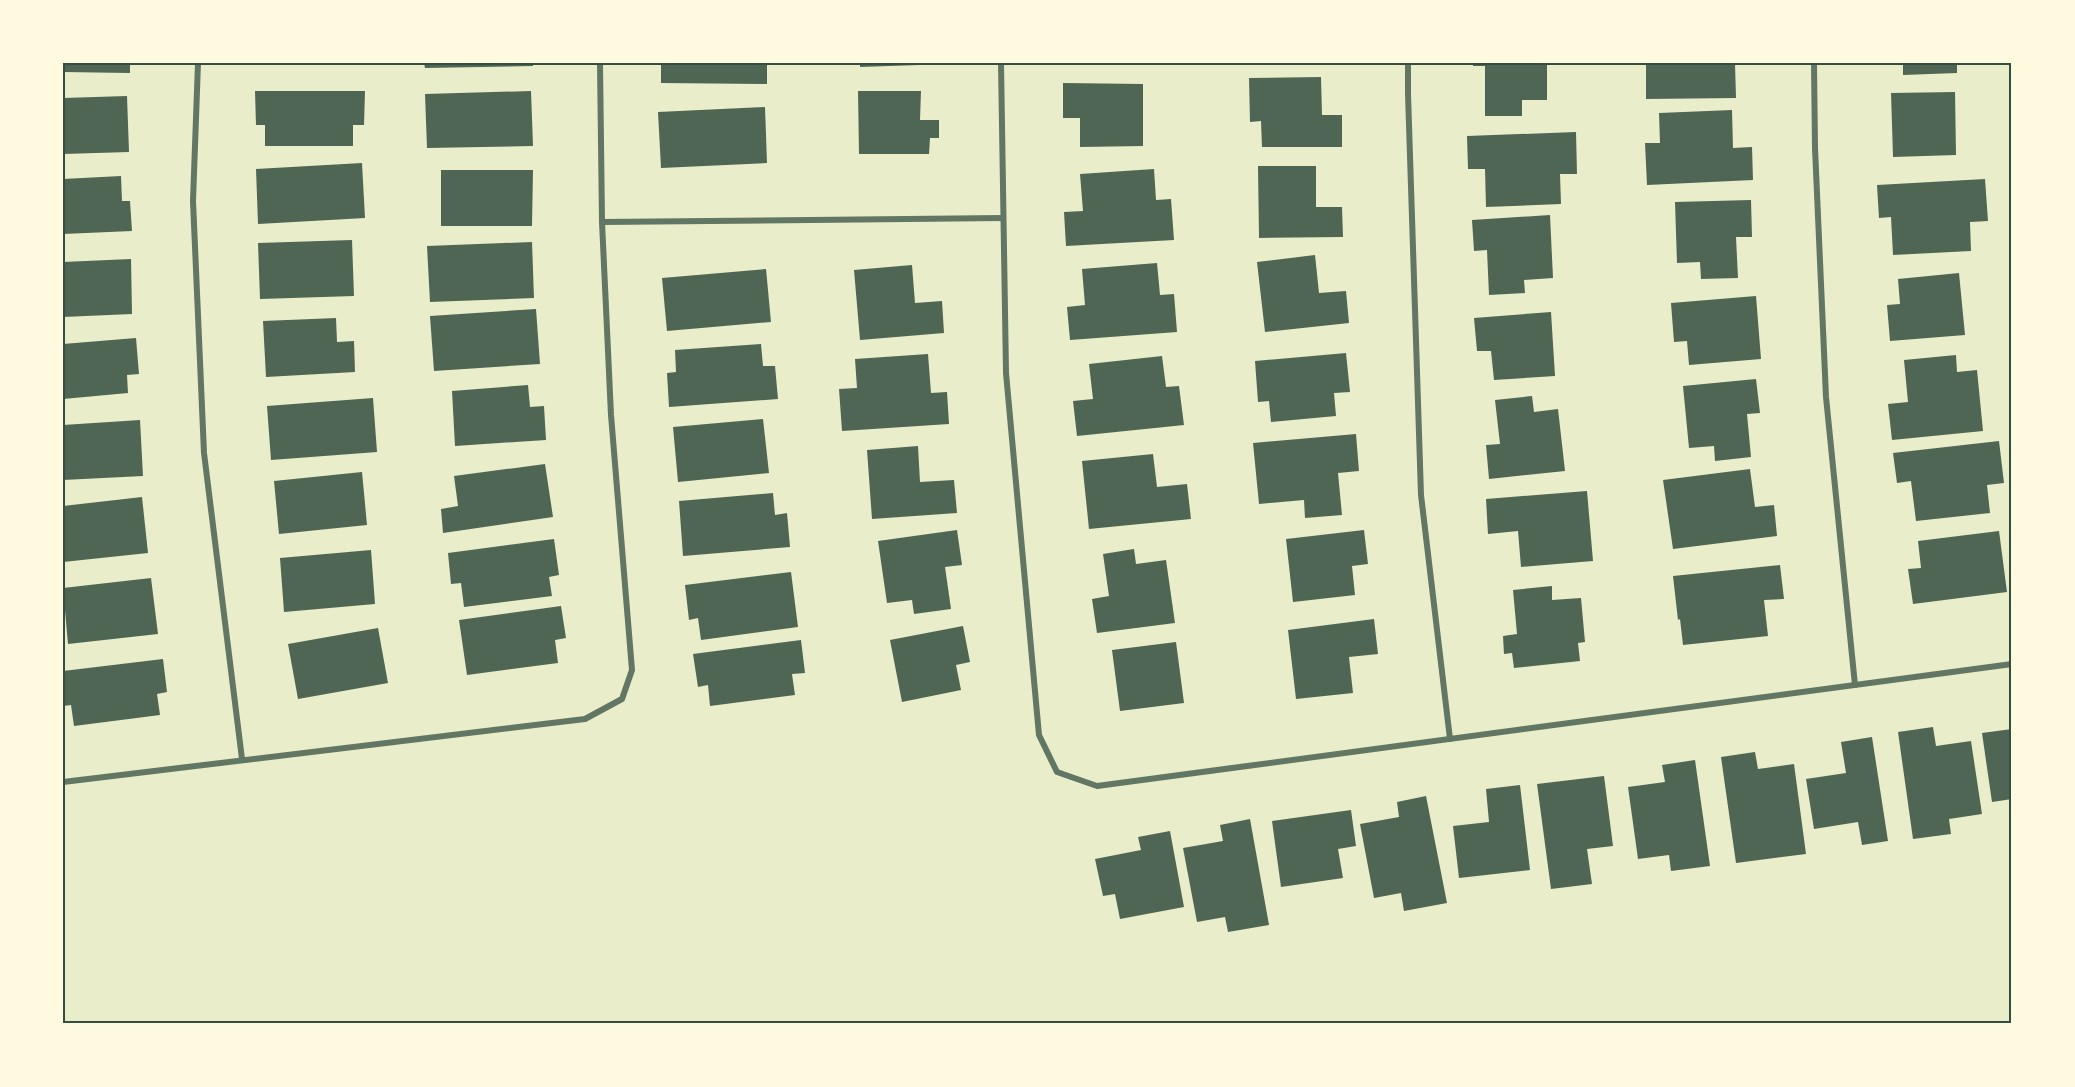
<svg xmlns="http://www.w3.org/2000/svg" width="2075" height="1087" font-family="'Open Sans',sans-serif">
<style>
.building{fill:#4f6655}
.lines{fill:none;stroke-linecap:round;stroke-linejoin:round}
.minor{stroke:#617663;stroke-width:6}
.neatline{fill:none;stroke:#344e41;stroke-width:2}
</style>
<rect width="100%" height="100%" fill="#e9edc9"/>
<g class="building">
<polygon points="63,63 130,63 130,73 63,72"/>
<polygon points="424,63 533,63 533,66 425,68"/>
<polygon points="661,63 767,63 767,84 661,83"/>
<polygon points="860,63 919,63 919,65 860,67"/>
<polygon points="1473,63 1547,63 1547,100 1522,100 1522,116 1485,116 1485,66 1473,66"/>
<polygon points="1646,63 1735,63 1736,98 1646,99"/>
<polygon points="1903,63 1957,63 1957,73 1903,75"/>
<polygon points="1321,77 1322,115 1342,115 1342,147 1262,147 1261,121 1250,122 1249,78"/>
<polygon points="1063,83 1143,84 1143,146 1080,147 1080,118 1063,118"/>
<polygon points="255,91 365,91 364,125 353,125 353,146 265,146 265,125 256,125"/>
<polygon points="531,91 533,146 427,148 425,94"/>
<polygon points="858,91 921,91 920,120 939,120 939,138 930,138 929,154 859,154"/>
<polygon points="1955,92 1956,155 1893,157 1891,93"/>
<polygon points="127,96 129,152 63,154 63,98"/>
<polygon points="765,107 767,163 661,168 658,112"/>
<polygon points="1732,110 1733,148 1752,147 1753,180 1647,185 1645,143 1660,143 1659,113"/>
<polygon points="1576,132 1577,174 1560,174 1561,204 1486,207 1485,169 1468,169 1467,136"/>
<polygon points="362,163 365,218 258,224 256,169"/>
<polygon points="1258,166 1316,166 1316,207 1342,207 1343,237 1259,238"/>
<polygon points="1154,169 1156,200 1171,199 1174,240 1066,246 1064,212 1083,211 1080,174"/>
<polygon points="441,170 533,170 532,226 441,226"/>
<polygon points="121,176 122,201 130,201 132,231 63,234 63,179"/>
<polygon points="1985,179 1988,221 1970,222 1971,251 1893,255 1891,217 1879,218 1877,185"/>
<polygon points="1751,200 1752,237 1736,237 1738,278 1701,279 1700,262 1677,263 1675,202"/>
<polygon points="1550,215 1553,278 1524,280 1525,293 1489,295 1487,250 1474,251 1472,220"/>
<polygon points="352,240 354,296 260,299 258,243"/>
<polygon points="532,242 534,298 430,302 427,246"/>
<polygon points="1315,255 1319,293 1346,291 1349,323 1265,332 1257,262"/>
<polygon points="131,259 132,314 63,317 63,262"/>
<polygon points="1157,263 1160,295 1174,294 1177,332 1070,340 1067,307 1085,305 1082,269"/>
<polygon points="912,265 915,303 942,301 944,333 860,340 854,270"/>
<polygon points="766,269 771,322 667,331 662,278"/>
<polygon points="1959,273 1965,335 1890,341 1887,305 1900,304 1898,279"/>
<polygon points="1756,296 1761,359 1689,365 1687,341 1674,342 1671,303"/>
<polygon points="536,309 540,364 434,371 430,316"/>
<polygon points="1551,312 1555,376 1494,380 1491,351 1477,351 1474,318"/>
<polygon points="336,318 337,342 354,341 355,372 266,377 263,321"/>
<polygon points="136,338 139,374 127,375 128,393 63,399 63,344"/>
<polygon points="761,344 763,366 775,366 778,399 669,407 667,373 676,372 675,350"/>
<polygon points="1346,353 1350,392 1334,393 1336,416 1271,422 1269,401 1258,402 1255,361"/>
<polygon points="928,354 931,393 947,392 949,424 842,431 839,389 857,388 855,359"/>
<polygon points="1956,355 1957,372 1977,370 1983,431 1892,440 1888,404 1908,402 1904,360"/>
<polygon points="1162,356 1166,387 1179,386 1184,425 1077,436 1073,401 1093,399 1089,364"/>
<polygon points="1756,379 1760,413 1747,414 1751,457 1715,461 1714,446 1689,448 1683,386"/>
<polygon points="528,385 530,407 544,406 546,440 455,446 452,391"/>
<polygon points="1532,396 1534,412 1558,409 1565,471 1489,479 1486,445 1500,444 1495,400"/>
<polygon points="373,398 377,452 271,460 267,406"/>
<polygon points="763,419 769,473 678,482 673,427"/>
<polygon points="140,420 143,476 63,480 63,425"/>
<polygon points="1356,434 1359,471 1338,473 1342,515 1305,518 1304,500 1259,504 1253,443"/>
<polygon points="1999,441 2004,483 1987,485 1990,513 1916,521 1911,481 1897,483 1893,453"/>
<polygon points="918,446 920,482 954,480 957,513 872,519 867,450"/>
<polygon points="1153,454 1157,487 1187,484 1191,519 1089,529 1082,461"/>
<polygon points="545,464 553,517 443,533 441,509 458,506 454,476"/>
<polygon points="1750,469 1755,507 1774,505 1777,536 1673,549 1663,480"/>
<polygon points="362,472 367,525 279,534 274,481"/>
<polygon points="1587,491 1593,561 1521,567 1518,531 1488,534 1486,499"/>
<polygon points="773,493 775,515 787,513 790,547 683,556 679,501"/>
<polygon points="142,497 148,553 63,562 63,506"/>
<polygon points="957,530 962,565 945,567 951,609 914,614 912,600 887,603 878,541"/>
<polygon points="1364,530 1368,564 1352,566 1355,595 1293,602 1286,539"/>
<polygon points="1999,531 2007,592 1913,604 1908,569 1921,568 1918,541"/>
<polygon points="554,539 559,575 549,577 552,596 464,607 461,583 451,584 448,553"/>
<polygon points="1134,549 1136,564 1166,560 1175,623 1097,633 1092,599 1109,596 1103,554"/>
<polygon points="371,550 375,604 284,612 280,558"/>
<polygon points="1780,565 1784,599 1764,600 1768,636 1683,645 1680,619 1678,620 1673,576"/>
<polygon points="791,572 798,627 701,640 698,618 689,620 685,585"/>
<polygon points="151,578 158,634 68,644 63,588"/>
<polygon points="1552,586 1552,600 1581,598 1585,642 1578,643 1580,661 1514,668 1512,653 1504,654 1503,636 1517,634 1513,590"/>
<polygon points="561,606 566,638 555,640 558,663 467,675 459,620"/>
<polygon points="1374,619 1378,654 1349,657 1353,693 1296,699 1288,630"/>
<polygon points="963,626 970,662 956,665 961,690 902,702 890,640"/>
<polygon points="378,628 388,683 298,699 288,644"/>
<polygon points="801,640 805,673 792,674 795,695 710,706 708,685 698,687 693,654"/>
<polygon points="1176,642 1184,703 1120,711 1112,650"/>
<polygon points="163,659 167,692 157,694 160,715 74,726 71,705 63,706 63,671"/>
<polygon points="1933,727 1936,746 1971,741 1982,814 1949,819 1951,834 1913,839 1898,732"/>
<polygon points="2012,729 2012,799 1992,802 1982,733"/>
<polygon points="1872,737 1888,841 1862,845 1858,822 1814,829 1806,779 1846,773 1841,742"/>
<polygon points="1755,752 1758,769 1794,764 1806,854 1736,863 1721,757"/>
<polygon points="1695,760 1710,866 1671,871 1669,855 1638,859 1628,787 1665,782 1662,765"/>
<polygon points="1604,776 1613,846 1587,849 1592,884 1551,889 1537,784"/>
<polygon points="1520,785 1530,870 1459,878 1453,826 1489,822 1486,789"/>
<polygon points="1426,796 1447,903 1404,911 1401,893 1374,898 1360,824 1399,817 1397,802"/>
<polygon points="1351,810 1356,846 1338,849 1343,878 1281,887 1272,821"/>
<polygon points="1250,819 1269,925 1228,932 1225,917 1197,922 1183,848 1223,841 1220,825"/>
<polygon points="1170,831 1184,907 1120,919 1115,894 1103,896 1095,859 1141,850 1138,837"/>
</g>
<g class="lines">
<g class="minor">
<polyline points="198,63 193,201 204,453 242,759"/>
<polyline points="1001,63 1006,373 1039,735 1057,772 1097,786 2012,664"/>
<polyline points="1408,63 1408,94 1421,495 1450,739"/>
<polyline points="1814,63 1815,148 1826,397 1855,685"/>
<polyline points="602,222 1003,218"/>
<polyline points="63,782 585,719 622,699 632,670 611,415 602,222 600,63"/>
</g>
</g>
<rect width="2075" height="1087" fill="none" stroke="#fefae0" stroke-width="129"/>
<rect x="64" y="64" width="1946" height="958" class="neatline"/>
</svg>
